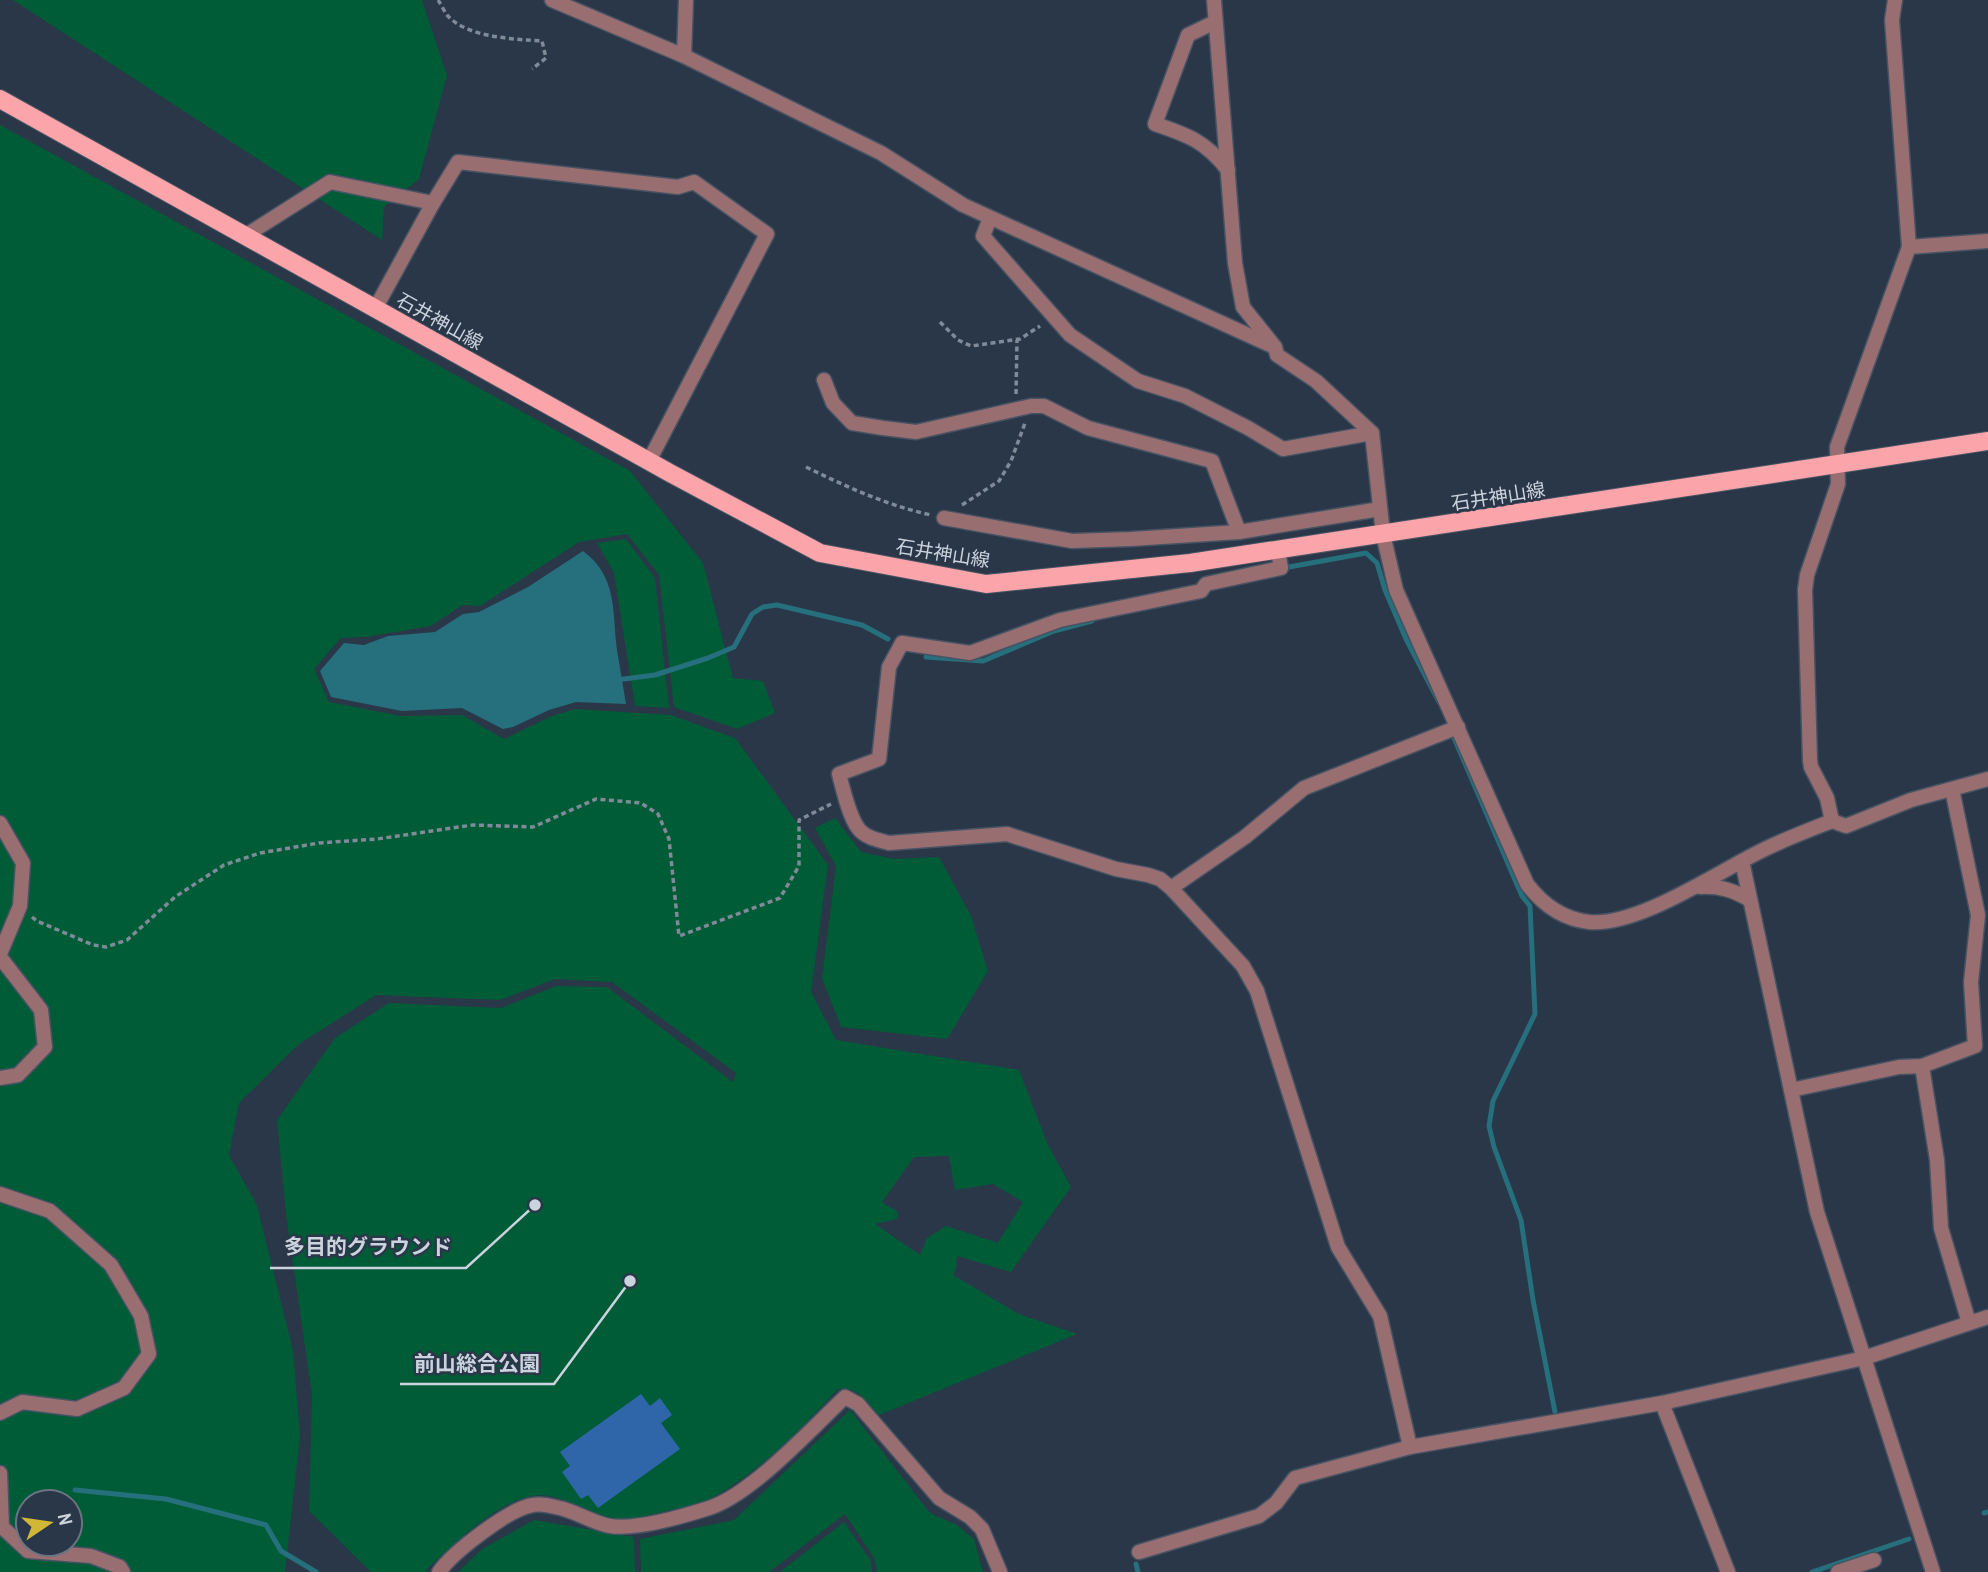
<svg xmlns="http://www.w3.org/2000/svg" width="1988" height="1572" font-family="'Archivo Narrow','Noto Sans JP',sans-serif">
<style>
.green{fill:#005c37;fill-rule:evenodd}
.water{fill:#266f7c}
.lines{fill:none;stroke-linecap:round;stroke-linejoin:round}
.stream{stroke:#266f7c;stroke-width:5}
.building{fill:#2e66a9}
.street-casing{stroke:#475363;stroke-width:17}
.primary-casing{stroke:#475363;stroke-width:20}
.path{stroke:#808a98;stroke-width:3.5;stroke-dasharray:5 3.5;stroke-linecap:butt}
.street{stroke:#996e71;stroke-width:14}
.primary{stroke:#fba4a9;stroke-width:18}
.labels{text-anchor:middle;stroke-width:5;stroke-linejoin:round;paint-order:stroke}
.street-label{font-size:19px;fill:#cbd3de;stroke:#2a3748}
.leader{fill:none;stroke:#cbd3de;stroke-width:2.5}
.callout-dot{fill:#cbd3de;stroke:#2a3748;stroke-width:2.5}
.callout-label{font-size:21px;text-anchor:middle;font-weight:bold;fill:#cbd3de;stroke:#2a3748;stroke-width:5;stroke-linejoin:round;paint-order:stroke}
</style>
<rect width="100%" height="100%" fill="#2a3748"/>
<g class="green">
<polygon points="13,0 422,0 447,75 419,179 384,207 382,240"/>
<path d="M0 125 630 471 703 563 733 678 763 681 775 713 737 729 674 707 659 575 627 534 579 542 480 606 462 605 431 626 366 637 341 638 314 669 329 702 401 716 462 715 504 739 552 716 575 709 671 715 735 738 828 865 811 992 836 1040 1019 1070 1048 1145 1071 1187 1011 1272 957 1256 956 1270 953 1275 1019 1314 1077 1334 879 1415C867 1403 857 1385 838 1389 800 1430 758 1474 708 1500 695 1507 676 1508 662 1512 650 1515 637 1520 625 1520 599 1519 578 1504 554 1497 512 1484 457 1542 428 1568L426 1572H371L309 1511 312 1395 286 1214 277 1120 335 1038 389 1003 501 1008 556 986 607 987 733 1082 736 1073 612 982 555 979 500 1000 376 995 299 1044 239 1103 229 1155 257 1205 293 1351 300 1436 285 1572H0ZM949 1156 955 1190 993 1184 1023 1202 998 1243 946 1226 927 1238 920 1255 875 1224 897 1219 898 1212 882 1202 914 1157ZM28 1502H70V1544H28Z"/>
<polygon points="626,539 655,578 669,708 635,706 614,573 597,543"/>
<polygon points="835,818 861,852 894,859 939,857 971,916 988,971 947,1039 841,1027 822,978 836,866 815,828"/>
<polygon points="850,1410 930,1513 957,1525 974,1539 983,1572 877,1572 874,1558 845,1514 769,1572 641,1572 640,1539 734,1520"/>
<polygon points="534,1520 634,1537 635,1572 458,1572 482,1549"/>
<polygon points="844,1522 871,1561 872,1572 780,1572"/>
</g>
<path class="water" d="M583 551C618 577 612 611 617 650 620 668 623 686 626 704L576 702 549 710 513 727 503 729 462 708 402 711 331 697 320 671 344 643 364 645 388 636 435 632 463 614 479 612 528 587Z"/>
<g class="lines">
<g class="stream">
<polyline points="1289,567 1366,553 1377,563 1385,590 1406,639 1439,702"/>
<polyline points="926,657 983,661 1054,631 1092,621"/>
<polyline points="616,680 655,675 708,658 734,647 752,614 763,607 777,605 862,625 888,639"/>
<polyline points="1451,731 1522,896 1530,906 1535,1014 1493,1101 1489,1126 1494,1147 1521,1220 1533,1300 1555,1412"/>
<polyline points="75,1490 166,1499 266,1525 281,1551 316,1572"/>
<polyline points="1984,1513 1988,1512"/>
<polyline points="1136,1564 1138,1572"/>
<polyline points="1812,1572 1909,1539"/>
</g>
</g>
<polygon class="building" points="641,1394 650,1406 660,1398 672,1415 661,1423 680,1449 598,1508 588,1495 581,1499 562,1472 570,1466 560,1452"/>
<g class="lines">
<defs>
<g id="street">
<polyline points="552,0 684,56 881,153 963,205 1270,345"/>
<path d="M1214 0 1235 263 1243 307 1275 347 1277 355 1316 381 1372 433 1383 534 1396 590 1527 884C1543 905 1562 919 1589 922 1638 927 1719 871 1763 850 1785 839 1809 830 1832 821L1846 826 1911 800 1988 779"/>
<path d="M1215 22 1188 35 1155 124C1188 135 1205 141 1228 170"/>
<polyline points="684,56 686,0"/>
<polyline points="433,203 458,162 678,187 694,182 767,234 649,461"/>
<polyline points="990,218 983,236 1070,335 1138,381 1185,396 1248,428 1283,449 1372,433"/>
<polyline points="245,236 330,182 433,203 375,309"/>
<polyline points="1909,247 1988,241"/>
<polyline points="824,380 833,403 852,423 883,428 916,432 1031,406 1044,406 1088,428 1212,461 1239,532"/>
<polyline points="944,518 1072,541 1131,539 1239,532 1380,509"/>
<path d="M1278 551 1281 568 1206 584 1201 591 1060 620 970 653 902 643 889 667 879 759 839 774C843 789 849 816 858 828 865 838 879 840 889 843L1007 834 1116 869 1148 875 1160 879 1171 888 1243 966 1257 991 1338 1247 1380 1316 1410 1447"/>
<polyline points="1832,821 1827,798 1811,767 1810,760 1805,590 1807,575 1838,484 1837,447 1909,247 1892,20 1895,0"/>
<polyline points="0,823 23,863 20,906 0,954"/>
<polyline points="1742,861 1817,1212 1933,1572"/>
<path d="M1700 887C1720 886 1733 890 1750 900"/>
<polyline points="1171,888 1245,837 1304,788 1458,727"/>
<polyline points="0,957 41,1010 45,1047 18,1075 0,1078"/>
<polyline points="1922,1066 1937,1160 1941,1228 1969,1323"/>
<polyline points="1791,1090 1899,1067 1922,1066 1975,1046 1971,982 1978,915 1952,789"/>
<polyline points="0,1194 50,1211 111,1265 141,1316 149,1354 124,1388 77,1409 22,1402 0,1413"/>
<polyline points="1662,1403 1728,1572"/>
<polyline points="0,1473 2,1527 28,1551 91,1556 120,1567 123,1572"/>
<polyline points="1139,1552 1259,1516 1276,1503 1295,1478 1410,1447 1662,1403 1864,1358 1988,1317"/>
<path d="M439 1572C453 1552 510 1508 533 1505 541 1503 552 1506 560 1508 577 1512 593 1523 610 1526 635 1530 684 1516 709 1508 751 1495 812 1428 845 1397L858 1404 939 1498 970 1517 982 1529 1000 1572"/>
<polyline points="1838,1572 1874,1560"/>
</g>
<polyline id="primary" points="0,99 670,473 820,553 986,584 1190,563 1988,441"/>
</defs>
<use href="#street" class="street-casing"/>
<use href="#primary" class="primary-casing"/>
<g class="path">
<path d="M438 0C441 4 444 11 447 15 467 38 514 39 542 41L546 58 532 69"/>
<polyline points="940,322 958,340 971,346 1020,339 1040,326"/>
<polyline points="1016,394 1017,340"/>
<path d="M806 467C847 487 886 505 931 515"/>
<polyline points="962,505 999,481 1011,461 1025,423"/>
<polyline points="32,917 37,921 93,945 106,947 127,940 175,897 224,865 260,853 319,843 377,839 473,825 533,827 596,799 641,803 658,814 669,839 679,936 780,898 799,866 799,820 831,804"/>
</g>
<use href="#street" class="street"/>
<use href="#primary" class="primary"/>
</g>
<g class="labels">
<g class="street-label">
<text transform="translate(440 321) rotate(29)" y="7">石井神山線</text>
<text transform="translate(1498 496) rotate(-9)" y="7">石井神山線</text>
<text transform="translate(943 553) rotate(9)" y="7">石井神山線</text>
</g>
</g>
<path class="leader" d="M535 1205L466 1268H270M630 1281L554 1384H400"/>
<g class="callout-dot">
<circle cx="535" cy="1205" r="7"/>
<circle cx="630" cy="1281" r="7"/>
</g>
<g class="callout-label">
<text x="368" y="1254">多目的グラウンド</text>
<text x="477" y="1371">前山総合公園</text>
</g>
<g transform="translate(49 1523) rotate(77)"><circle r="33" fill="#2a3748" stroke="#6a7584" stroke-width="2"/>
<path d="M0-5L12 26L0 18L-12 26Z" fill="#d1b736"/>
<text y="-10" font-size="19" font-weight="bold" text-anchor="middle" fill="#cbd3de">N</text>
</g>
</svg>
